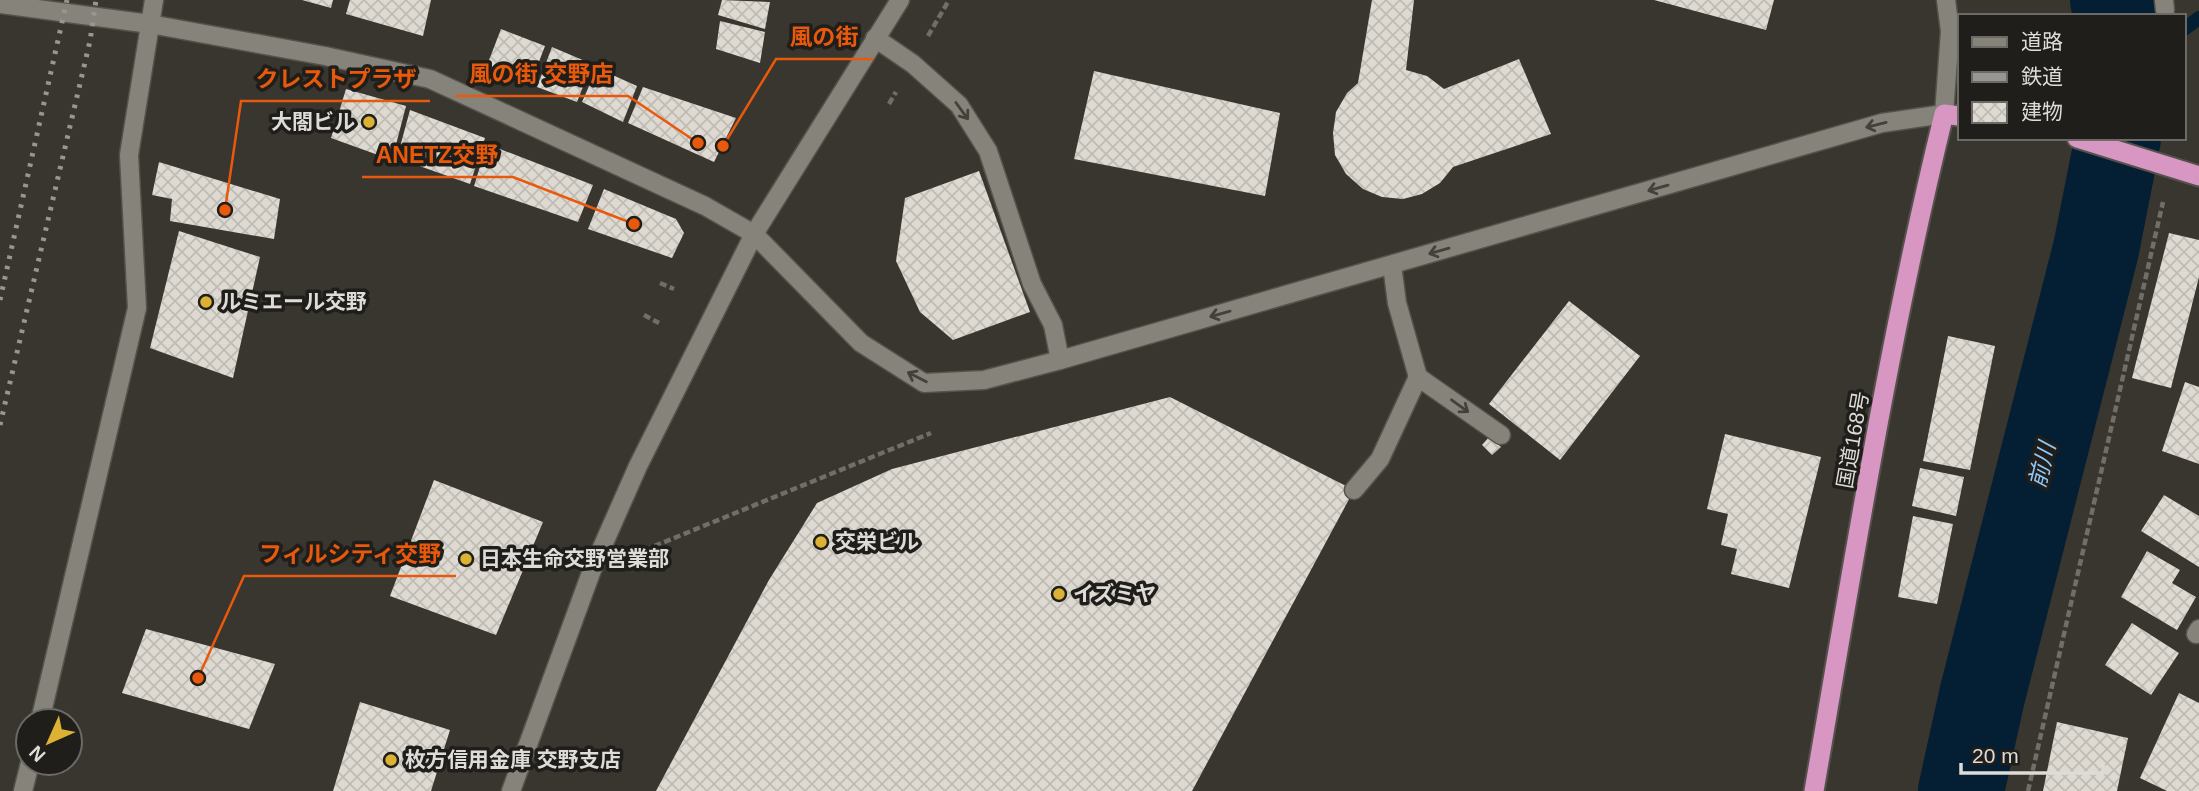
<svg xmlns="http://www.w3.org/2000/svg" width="2199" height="791" font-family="Helvetica,'Noto Sans JP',sans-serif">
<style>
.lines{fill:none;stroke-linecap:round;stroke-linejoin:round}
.stream{stroke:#041e33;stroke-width:14}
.river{stroke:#041e33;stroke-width:86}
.building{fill:url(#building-cross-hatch)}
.service-casing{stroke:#55524d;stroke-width:21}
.minor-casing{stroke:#55524d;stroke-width:21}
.tertiary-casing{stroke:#55524d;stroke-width:21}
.trunk-casing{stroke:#55524d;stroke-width:23}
.path{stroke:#716e68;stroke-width:4.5;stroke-dasharray:7 3.5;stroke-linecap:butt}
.service{stroke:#86837b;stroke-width:18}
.minor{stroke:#86837b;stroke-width:18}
.tertiary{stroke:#86837b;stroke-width:18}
.trunk{stroke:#d896c2;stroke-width:19}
.rail{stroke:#989691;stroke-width:5;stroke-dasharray:3.5 7;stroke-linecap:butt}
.oneway{stroke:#43413c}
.poi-dot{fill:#dbb233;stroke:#1f1e1a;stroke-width:2.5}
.labels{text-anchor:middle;stroke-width:7;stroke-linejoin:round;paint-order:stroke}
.poi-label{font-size:21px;font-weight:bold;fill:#dedcd8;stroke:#1f1e1a;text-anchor:start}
.street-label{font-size:21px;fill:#dedcd8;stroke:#1f1e1a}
.water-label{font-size:23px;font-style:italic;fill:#8ec8fc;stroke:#1f1e1a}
.leader{fill:none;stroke:#e8590c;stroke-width:2.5}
.callout-dot{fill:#e8590c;stroke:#1f1e1a;stroke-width:2.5}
.callout-label{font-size:23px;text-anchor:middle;font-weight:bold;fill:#e8590c;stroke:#1f1e1a;stroke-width:7;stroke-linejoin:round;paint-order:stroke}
</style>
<defs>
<pattern id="building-cross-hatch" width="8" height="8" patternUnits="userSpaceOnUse" patternTransform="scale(1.75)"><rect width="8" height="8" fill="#dedad2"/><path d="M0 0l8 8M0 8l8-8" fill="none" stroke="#bfbcb5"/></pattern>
</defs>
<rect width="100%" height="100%" fill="#39362f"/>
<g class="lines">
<polyline class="stream" points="2183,30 2199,18"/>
<g class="river">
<polyline points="2113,0 2117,16"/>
<polyline points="1961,791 1982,696 2096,249 2118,138"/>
</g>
</g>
<g class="building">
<polygon points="302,0 333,0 331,8"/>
<polygon points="350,0 431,0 423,36 346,14"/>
<polygon points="722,0 770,2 765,29 718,15"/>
<polygon points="1372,0 1414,0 1406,70 1427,76 1444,89 1519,59 1551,134 1453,167 1440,183 1422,194 1403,199 1382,197 1363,189 1346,174 1335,155 1333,133 1336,112 1347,93 1358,83"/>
<polygon points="1654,0 1774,0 1766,30"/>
<polygon points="720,21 765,32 760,63 716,49"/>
<polygon points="501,29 545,46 530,85 486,68"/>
<polygon points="552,47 592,64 577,102 537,87"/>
<polygon points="597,68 637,86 623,122 582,102"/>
<polygon points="1094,71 1280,113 1265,196 1074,159"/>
<polygon points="643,87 736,118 714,162 628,123"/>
<polygon points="346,89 406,106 392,160 331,138"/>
<polygon points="410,110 485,138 470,184 397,158"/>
<polygon points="487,144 593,185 578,222 474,186"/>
<polygon points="159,162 280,199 274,239 170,221 172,199 152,195"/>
<polygon points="979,171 1030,312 953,340 920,312 896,261 905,198"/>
<polygon points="604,189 676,219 684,233 672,258 588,229"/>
<polygon points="179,231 260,257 233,378 150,348"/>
<polygon points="2169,233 2199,240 2199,277 2171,388 2132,378"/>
<polygon points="1569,301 1640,356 1560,460 1489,404"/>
<polygon points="1948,336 1995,346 1970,470 1923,461"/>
<polygon points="2185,382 2199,387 2199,464 2162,451"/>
<polygon points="1170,397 1354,490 1192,791 656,791 769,580 817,503 892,469"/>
<polygon points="1725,434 1821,457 1789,588 1731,574 1737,549 1721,545 1728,514 1707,509"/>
<polygon points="1490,436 1501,447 1492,455 1482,445"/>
<polygon points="1920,468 1964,477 1956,516 1912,506"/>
<polygon points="434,480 543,522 496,635 390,596"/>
<polygon points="2164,495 2199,516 2199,567 2141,531"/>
<polygon points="1913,516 1953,524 1937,604 1898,597"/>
<polygon points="2147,551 2180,570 2172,583 2196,597 2177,630 2121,597"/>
<polygon points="2132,623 2179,653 2151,695 2105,665"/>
<polygon points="146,629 275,664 249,729 122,693"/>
<polygon points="2179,693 2199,703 2199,791 2167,791 2140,778"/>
<polygon points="360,702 450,730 431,791 333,791"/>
<polygon points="2057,722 2128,738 2117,791 2043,791"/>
</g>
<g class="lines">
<defs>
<g id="service">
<polyline points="2164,0 2165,10"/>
<polyline points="875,38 913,64 959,105 988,151 1032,284 1053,325 1060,360"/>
<polyline points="1392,265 1397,303 1418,377 1501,435"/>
<polyline points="1354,490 1380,459 1418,377"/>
<polyline points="2196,634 2199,629"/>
</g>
<g id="minor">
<polyline points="40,721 137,308 129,155 154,0"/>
<polyline points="23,791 30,763"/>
</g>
<g id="tertiary">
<polyline points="0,4 150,24 325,56 430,79 705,206 754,234 861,343 924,383 984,380 1060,360 1882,123 1944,114 1950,31 1946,0"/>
<polyline points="511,791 592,570 638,466 754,234 900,0"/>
</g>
<g id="trunk">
<polyline points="2077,138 2199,176"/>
<path d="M1814 791C1853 565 1889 337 1944 114L1959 116"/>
</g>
</defs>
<use href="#service" class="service-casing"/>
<use href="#minor" class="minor-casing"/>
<use href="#tertiary" class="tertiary-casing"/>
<use href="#trunk" class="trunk-casing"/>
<g class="path">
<polyline points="928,36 949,0"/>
<polyline points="889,104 896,92"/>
<polyline points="660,283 674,289"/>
<polyline points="644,315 659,323"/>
<polyline points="635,554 931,433"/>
<polyline points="2028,791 2163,202"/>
</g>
<use href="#service" class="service"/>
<use href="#minor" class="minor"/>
<use href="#tertiary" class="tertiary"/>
<use href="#trunk" class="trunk"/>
<g class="rail">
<polyline points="0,300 67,0"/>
<polyline points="0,425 90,41 96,0"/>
</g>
</g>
<defs><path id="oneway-shaft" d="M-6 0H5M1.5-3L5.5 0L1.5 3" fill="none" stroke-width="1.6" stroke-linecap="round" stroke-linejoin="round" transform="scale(1.75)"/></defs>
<g class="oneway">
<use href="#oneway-shaft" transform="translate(962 111) rotate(54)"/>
<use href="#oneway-shaft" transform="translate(1876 125) rotate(166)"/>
<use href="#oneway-shaft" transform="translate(1658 188) rotate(164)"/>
<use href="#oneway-shaft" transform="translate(1439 251) rotate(164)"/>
<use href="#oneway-shaft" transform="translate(1220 314) rotate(164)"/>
<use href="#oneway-shaft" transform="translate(917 377) rotate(-153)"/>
<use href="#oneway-shaft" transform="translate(1460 406) rotate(36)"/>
</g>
<g class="poi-dot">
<circle cx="369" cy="122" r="7"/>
<circle cx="206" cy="302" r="7"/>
<circle cx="821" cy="542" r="7"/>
<circle cx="466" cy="559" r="7"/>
<circle cx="1059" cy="594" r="7"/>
<circle cx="391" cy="760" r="7"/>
</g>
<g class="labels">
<g class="poi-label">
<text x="355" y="129" text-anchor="end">大閤ビル</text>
<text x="220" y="309">ルミエール交野</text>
<text x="835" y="549">交栄ビル</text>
<text x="480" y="566">日本生命交野営業部</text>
<text x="1073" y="601">イズミヤ</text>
<text x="405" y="767">枚方信用金庫 交野支店</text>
</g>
<g class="street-label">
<text transform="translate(1853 440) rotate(-80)" y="7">国道168号</text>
</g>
<g class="water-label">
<text transform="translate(2042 465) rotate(-76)" y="8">前川</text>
</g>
</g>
<path class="leader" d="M723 146L776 59H873M698 143L628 96H455M225 210L241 101H430M634 224L513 177H362M198 678L244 576H456"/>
<g class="callout-dot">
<circle cx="723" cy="146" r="7"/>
<circle cx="698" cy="143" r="7"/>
<circle cx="225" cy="210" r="7"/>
<circle cx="634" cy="224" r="7"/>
<circle cx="198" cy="678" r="7"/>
</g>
<g class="callout-label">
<text x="824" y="45">風の街</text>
<text x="541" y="82">風の街 交野店</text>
<text x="336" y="87">クレストプラザ</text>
<text x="437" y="163">ANETZ交野</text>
<text x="350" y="562">フィルシティ交野</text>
</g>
<rect x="1958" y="14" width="228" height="126" fill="#1f1e1a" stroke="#6b6a66" stroke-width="2"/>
<rect x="1972" y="37" width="35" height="10" fill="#86837b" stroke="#6b6a66" stroke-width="2"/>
<text x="2021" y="49" font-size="21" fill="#dedcd8">道路</text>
<rect x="1972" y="72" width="35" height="10" fill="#989691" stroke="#6b6a66" stroke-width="2"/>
<text x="2021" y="84" font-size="21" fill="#dedcd8">鉄道</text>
<rect x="1972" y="102" width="35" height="21" fill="url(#building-cross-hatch)" stroke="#6b6a66" stroke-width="2"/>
<text x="2021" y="119" font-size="21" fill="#dedcd8">建物</text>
<g transform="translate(49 742) rotate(225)"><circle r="33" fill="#1f1e1a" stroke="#6b6a66" stroke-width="2"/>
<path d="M0-5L12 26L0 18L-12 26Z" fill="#dbb233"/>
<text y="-10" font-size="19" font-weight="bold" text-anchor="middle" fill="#dedcd8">N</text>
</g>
<path d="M1961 763v10h142v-10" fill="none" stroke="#dedcd8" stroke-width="3.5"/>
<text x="1972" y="763" font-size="21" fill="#dedcd8" stroke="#1f1e1a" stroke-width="5" paint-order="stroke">20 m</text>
</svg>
